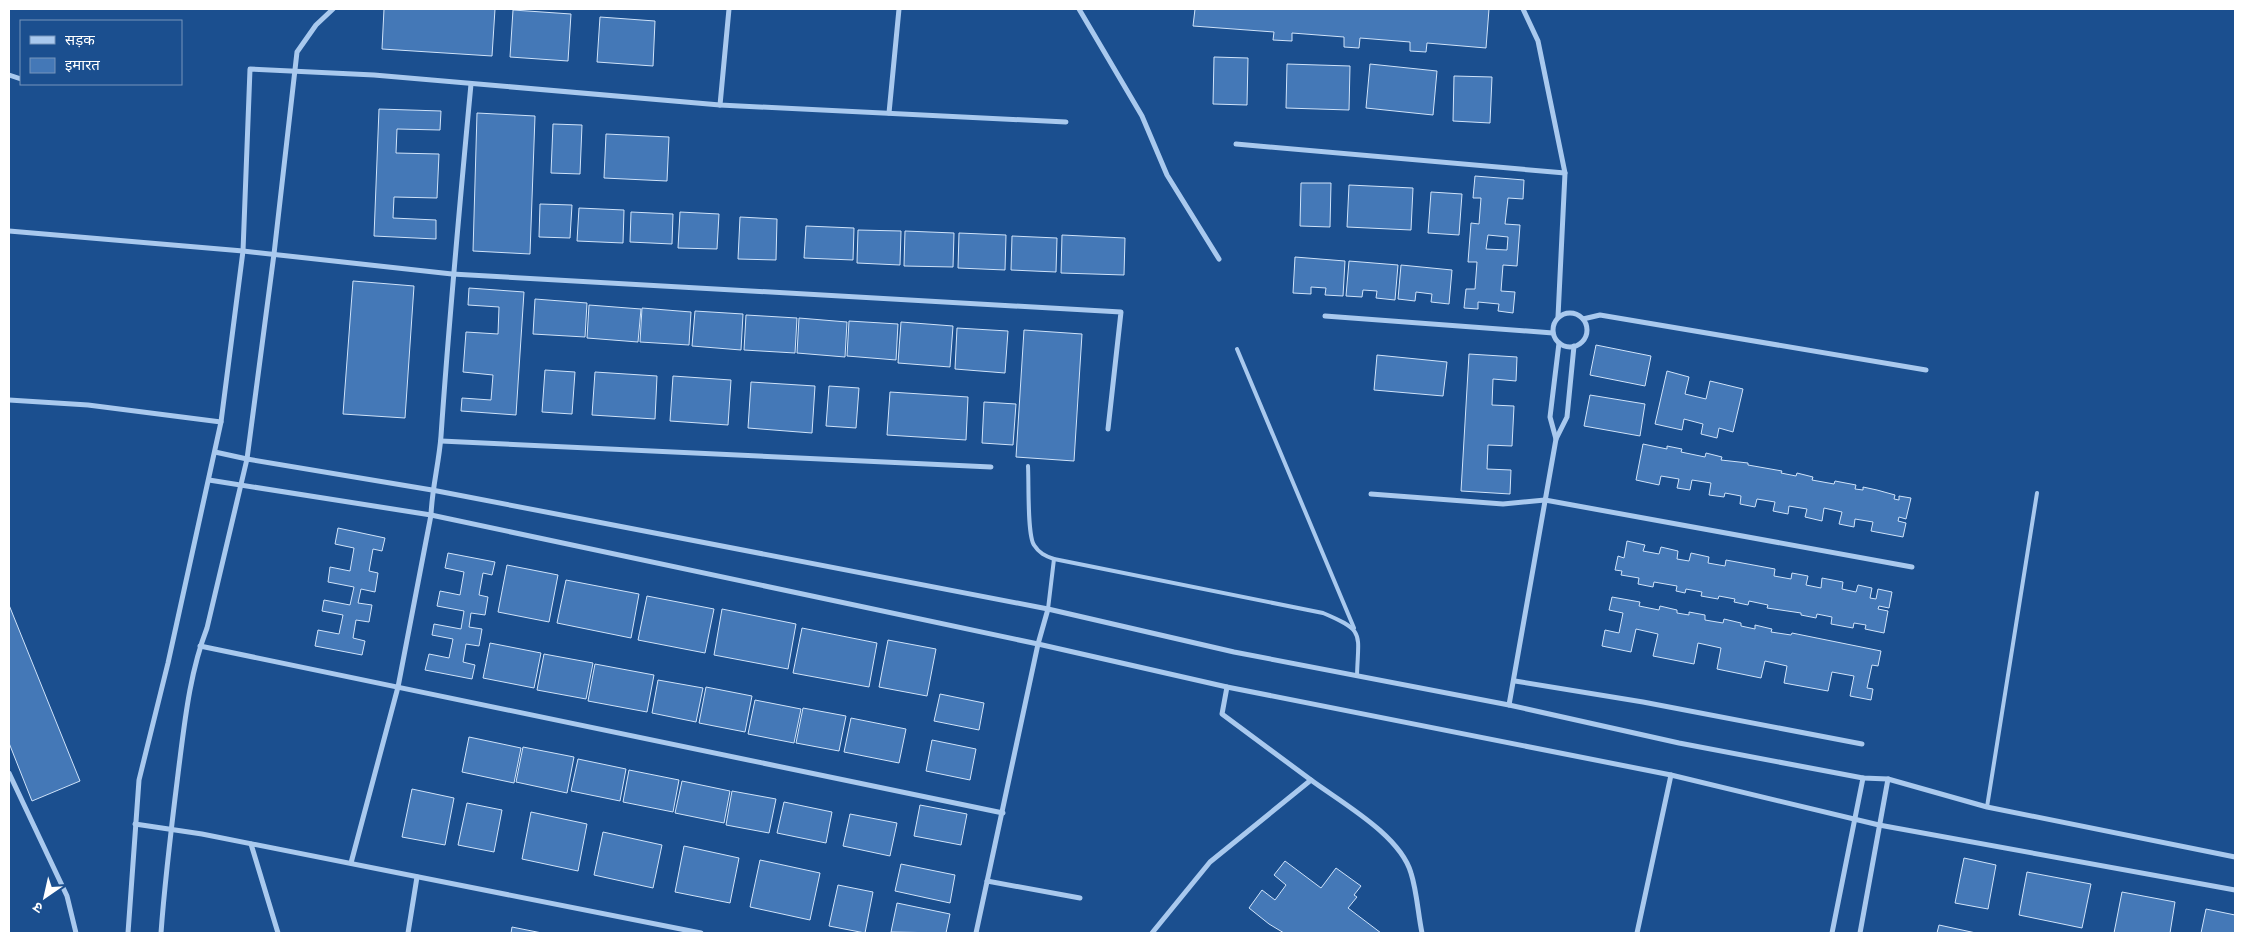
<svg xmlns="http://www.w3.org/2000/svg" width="2244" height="942" font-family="Barlow,'Noto Sans Devanagari',sans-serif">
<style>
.building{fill:#4478b7;stroke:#cfe3fa;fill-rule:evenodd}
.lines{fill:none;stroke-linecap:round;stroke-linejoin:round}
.service{stroke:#a9c9ee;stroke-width:4}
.minor{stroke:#a9c9ee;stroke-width:5}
</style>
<rect width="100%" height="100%" fill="#1b4f8f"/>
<g class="building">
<polygon points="384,9 495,9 492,56 382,49"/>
<polygon points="1195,9 1489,9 1486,48 1427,43 1426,52 1410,51 1410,42 1360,38 1359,48 1344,47 1344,37 1292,33 1292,41 1273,40 1274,32 1193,26"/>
<polygon points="513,10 571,14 568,61 510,57"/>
<polygon points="600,17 655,21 653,66 597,62"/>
<polygon points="1214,57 1248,58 1247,105 1213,104"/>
<polygon points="1287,64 1350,66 1349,110 1286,108"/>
<polygon points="1370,64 1437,71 1433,115 1366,108"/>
<polygon points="1454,76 1492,77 1490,123 1453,121"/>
<polygon points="379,109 441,111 440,130 397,129 396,153 439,154 437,198 394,197 393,218 436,220 436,239 374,236"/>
<polygon points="477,113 535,116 530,254 473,251"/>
<polygon points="553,124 582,125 580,174 551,173"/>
<polygon points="606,134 669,137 667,181 604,178"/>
<path d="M1475 176 1524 180 1523 199 1508 198 1505 224 1520 225 1517 266 1503 265 1501 291 1515 292 1513 313 1498 311 1499 304 1478 302V309L1464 308 1466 289H1475L1477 262H1468L1471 223 1479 224 1481 198H1473ZM1488 235 1508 237 1507 250 1486 249Z"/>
<polygon points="1301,183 1331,183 1330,227 1300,226"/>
<polygon points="1349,185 1413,188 1411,230 1347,227"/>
<polygon points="1431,192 1462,194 1459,235 1428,233"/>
<polygon points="540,204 572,205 570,238 539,237"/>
<polygon points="579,208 624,210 623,243 577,241"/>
<polygon points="631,212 673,214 672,244 630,242"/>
<polygon points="680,212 719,214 717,249 678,248"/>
<polygon points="740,217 777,219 776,260 738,259"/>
<polygon points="806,226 854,228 853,260 804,258"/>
<polygon points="858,230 901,231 900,265 857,263"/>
<polygon points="905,231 954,233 953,267 904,266"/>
<polygon points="959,233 1006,235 1005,270 958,268"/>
<polygon points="1062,235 1125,238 1124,275 1061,273"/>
<polygon points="1012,236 1057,238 1056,272 1011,270"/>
<polygon points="1295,257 1345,261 1343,296 1325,295 1326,288 1311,287 1311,294 1293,293"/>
<polygon points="1349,261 1398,265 1395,300 1376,298 1377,291 1363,290 1362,297 1346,296"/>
<polygon points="1401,265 1452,270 1449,304 1431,302 1432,294 1416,292 1415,301 1398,299"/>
<polygon points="353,281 414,286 405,418 343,414"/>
<polygon points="469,288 524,292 516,415 461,411 462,398 491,400 493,375 463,372 466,332 498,334 499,307 468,305"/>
<polygon points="535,299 587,303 585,337 533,334"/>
<polygon points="589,305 641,309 638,342 587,338"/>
<polygon points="642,308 691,312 689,345 640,342"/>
<polygon points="695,311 743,314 741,350 692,346"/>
<polygon points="746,315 797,318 795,353 744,350"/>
<polygon points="799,318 847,322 845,357 797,353"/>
<polygon points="849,321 898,324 896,360 847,356"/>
<polygon points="901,322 953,326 950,367 898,363"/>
<polygon points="957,328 1008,331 1005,373 955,369"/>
<polygon points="1024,330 1082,334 1074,461 1016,457"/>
<polygon points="1596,345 1651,356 1645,386 1590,375"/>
<polygon points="1469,354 1517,357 1516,381 1493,379 1492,405 1514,406 1512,446 1488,445 1487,469 1511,470 1510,494 1461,491"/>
<polygon points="1377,355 1447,362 1443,396 1374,390"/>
<polygon points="545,370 575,372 572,414 542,412"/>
<polygon points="1667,371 1689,377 1685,394 1706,399 1710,381 1743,389 1733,432 1719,428 1717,438 1701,434 1703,424 1684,419 1682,430 1655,424"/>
<polygon points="595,372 657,376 655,419 592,415"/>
<polygon points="673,376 731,380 728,425 670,421"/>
<polygon points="751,382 815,386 812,433 748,428"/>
<polygon points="829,386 859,388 856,428 826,426"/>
<polygon points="890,392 968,397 966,440 887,435"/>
<polygon points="1590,395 1645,404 1640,436 1584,426"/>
<polygon points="984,402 1016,404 1013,445 982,443"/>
<polygon points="1643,444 1667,449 1667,446 1682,449 1681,452 1705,457 1706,453 1722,457 1721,460 1748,463 1748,465 1782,471 1781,473 1796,476 1797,473 1813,477 1812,480 1834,484 1835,481 1856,485 1855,489 1863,490 1863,487 1877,490 1895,495 1894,499 1899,500 1899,496 1911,498 1906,519 1899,517 1898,521 1906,523 1903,537 1871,531 1873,522 1855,519 1854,527 1839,524 1842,512 1824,508 1822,521 1805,517 1807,509 1789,506 1788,514 1773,511 1775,502 1757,499 1755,507 1740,504 1741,496 1725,493 1724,497 1709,495 1711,483 1692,480 1690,490 1677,488 1679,479 1661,476 1659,485 1636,480"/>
<polygon points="338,528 385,538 382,551 373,549 369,571 378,573 375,592 361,589 358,603 372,605 369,622 356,620 353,638 365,641 362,655 315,646 318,630 339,634 343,615 322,611 324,600 350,605 354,587 328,582 330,567 350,571 354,548 335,544"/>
<polygon points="1627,541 1645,545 1643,551 1659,554 1661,547 1678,551 1677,559 1689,561 1691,553 1709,557 1708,563 1725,566 1726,560 1775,569 1774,576 1791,579 1792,573 1808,576 1806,585 1821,588 1822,578 1843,582 1842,589 1856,592 1858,585 1872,588 1870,598 1876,599 1878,589 1892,592 1889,608 1879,606 1878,609 1888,611 1884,633 1865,629 1866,625 1854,623 1853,628 1831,624 1832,617 1817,614 1816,618 1801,615 1801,613 1767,608 1768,605 1749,601 1748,605 1734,602 1735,599 1719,596 1718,599 1701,596 1702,592 1686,589 1685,593 1676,591 1677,586 1654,582 1653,587 1638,584 1639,578 1621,575 1622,571 1615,570 1618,556 1624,558"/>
<polygon points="448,553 495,562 492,575 483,573 479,595 488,597 485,615 471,613 469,627 482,629 479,646 466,644 463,662 475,665 472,679 425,670 429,654 449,658 453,639 432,635 434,624 461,629 464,611 437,606 440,591 460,595 464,572 445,568"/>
<polygon points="507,565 558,575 549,622 498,612"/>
<polygon points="566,580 639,594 631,638 557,623"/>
<polygon points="647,596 714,609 705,653 638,640"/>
<polygon points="1612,597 1640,602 1639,606 1659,610 1660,606 1677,610 1677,613 1689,615 1689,612 1705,615 1705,620 1723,623 1724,619 1741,623 1741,626 1755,629 1755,625 1772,629 1771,632 1791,635 1792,633 1881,651 1878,666 1872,665 1867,688 1873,689 1871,700 1850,696 1854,676 1832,672 1828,691 1784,683 1787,666 1765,661 1761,678 1717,669 1721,648 1698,643 1694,664 1653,656 1658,634 1636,629 1631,652 1602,646 1605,630 1619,633 1623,613 1609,610"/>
<polygon points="9,605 80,781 32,801 9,743"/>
<polygon points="722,609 796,624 788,669 714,655"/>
<polygon points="802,628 877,643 869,687 793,673"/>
<polygon points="888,640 936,649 927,696 879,687"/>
<polygon points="490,643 541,653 534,688 483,678"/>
<polygon points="544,654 593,663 586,699 537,690"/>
<polygon points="595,664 654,675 647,712 588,701"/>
<polygon points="658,680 703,688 696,722 652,713"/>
<polygon points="706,687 752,696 745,732 699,723"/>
<polygon points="940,694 984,703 979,730 934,721"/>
<polygon points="755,700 801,709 794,743 748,734"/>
<polygon points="803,708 846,716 839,751 796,743"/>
<polygon points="851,718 906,729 899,763 844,752"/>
<polygon points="469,737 521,748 514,783 462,772"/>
<polygon points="932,740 976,749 970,780 926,771"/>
<polygon points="523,747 574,757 567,793 516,782"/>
<polygon points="578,759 626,769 620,801 571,791"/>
<polygon points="629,770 679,780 673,812 623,802"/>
<polygon points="682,781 730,791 724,823 675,813"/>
<polygon points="412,789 454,798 445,845 402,837"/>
<polygon points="732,791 776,799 769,833 726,825"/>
<polygon points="784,802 832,812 826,843 777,833"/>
<polygon points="467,803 502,810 494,852 458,845"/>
<polygon points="920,805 967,814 961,845 914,836"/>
<polygon points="531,812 587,824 578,871 522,859"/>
<polygon points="850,814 897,823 890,856 843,846"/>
<polygon points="603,832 662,845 653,888 594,875"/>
<polygon points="684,846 739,858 730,903 675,892"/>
<polygon points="1964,858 1996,865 1988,909 1955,903"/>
<polygon points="760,860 820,873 810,920 750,907"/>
<polygon points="1285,861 1321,888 1336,868 1361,886 1354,895 1357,897 1348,908 1381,933 1284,933 1269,924 1249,908 1262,890 1275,900 1286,885 1274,875"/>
<polygon points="901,864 955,875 950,903 895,891"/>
<polygon points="2027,872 2091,884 2082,928 2019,915"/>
<polygon points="838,885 873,892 865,933 829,926"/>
<polygon points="2122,892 2175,902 2170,933 2114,933"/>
<polygon points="897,903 950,914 946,933 891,932"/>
<polygon points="2206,909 2235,915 2235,933 2201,933"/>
<polygon points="1939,925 1976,933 1937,933"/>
<polygon points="512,927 542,933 511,933"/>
</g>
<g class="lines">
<g class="service">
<polyline points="1237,349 1354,628"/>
<path d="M1028 466C1029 481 1027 535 1034 545 1039 553 1045 556 1054 559L1323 613C1366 631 1358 633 1357 676"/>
<polyline points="1048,609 1054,559"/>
<polyline points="1987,807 2037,493"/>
</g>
<g class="minor">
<polyline points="1079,9 1142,116 1167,175 1219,259"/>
<polyline points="1523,9 1538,41 1565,173 1558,317"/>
<polyline points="9,75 21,79"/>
<polyline points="720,105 729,9"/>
<polyline points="889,113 899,9"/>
<polyline points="1236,144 1565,173"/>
<polyline points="9,231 243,251 452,274 1121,312 1108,429"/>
<circle cx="1570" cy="330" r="17"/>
<polyline points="1325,316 1553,333"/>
<polyline points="1583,319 1600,315 1926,370"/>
<polyline points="9,400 88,405 221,422"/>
<polyline points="1556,439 1550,417 1559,343"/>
<polyline points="441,441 991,467"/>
<polyline points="215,452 247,459 432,490 1048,609 1234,652 1509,705 1679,743 1863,778 1888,779 1987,807 2235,857"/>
<polyline points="209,480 431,515 1038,644 1227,687 1671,775 1879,825 2235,890"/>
<polyline points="1371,494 1503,504 1545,500 1912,567"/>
<polyline points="200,646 1003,813"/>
<polyline points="1515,681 1643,702 1862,744"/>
<polyline points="1227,687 1222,714 1311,780"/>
<polyline points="1509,705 1556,439 1567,417 1574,346"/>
<polyline points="9,773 67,896 76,933"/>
<polyline points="135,824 202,834 701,933"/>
<polyline points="251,844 278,933"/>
<path d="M351 863 398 687 431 515C432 488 439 463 441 436 449 318 460 201 471 84"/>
<polyline points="987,881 1080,898"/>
<polyline points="128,933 139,780 168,663 221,422 243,251 250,69 374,75 720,105 1066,122"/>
<path d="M161 933C165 877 172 822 179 766 185 719 190 672 207 628L247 459 274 254 297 52 316 25 333 9"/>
<polyline points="408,933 417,877"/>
<polyline points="976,933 1038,644 1048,609"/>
<path d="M1152 933 1210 862 1311 780C1342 803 1400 835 1411 873 1417 892 1418 914 1422 933"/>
<polyline points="1637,933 1671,775"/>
<polyline points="1832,933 1863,778"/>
<polyline points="1860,933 1888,779"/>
</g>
</g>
<rect width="2244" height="942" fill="none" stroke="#ffffff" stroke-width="20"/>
<rect x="20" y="20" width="162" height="65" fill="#1b4f8f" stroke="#7695bc"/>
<rect x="30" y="36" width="25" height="8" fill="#a9c9ee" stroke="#7695bc"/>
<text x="65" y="45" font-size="15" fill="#ffffff">सड़क</text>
<rect x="30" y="58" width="25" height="15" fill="#4478b7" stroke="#7695bc"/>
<text x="65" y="70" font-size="15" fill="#ffffff">इमारत</text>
<g transform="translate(45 897) rotate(214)" stroke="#1b4f8f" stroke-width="4" paint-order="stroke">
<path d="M0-4L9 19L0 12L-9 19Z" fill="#ffffff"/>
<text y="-8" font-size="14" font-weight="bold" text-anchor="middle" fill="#ffffff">उ</text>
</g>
</svg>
